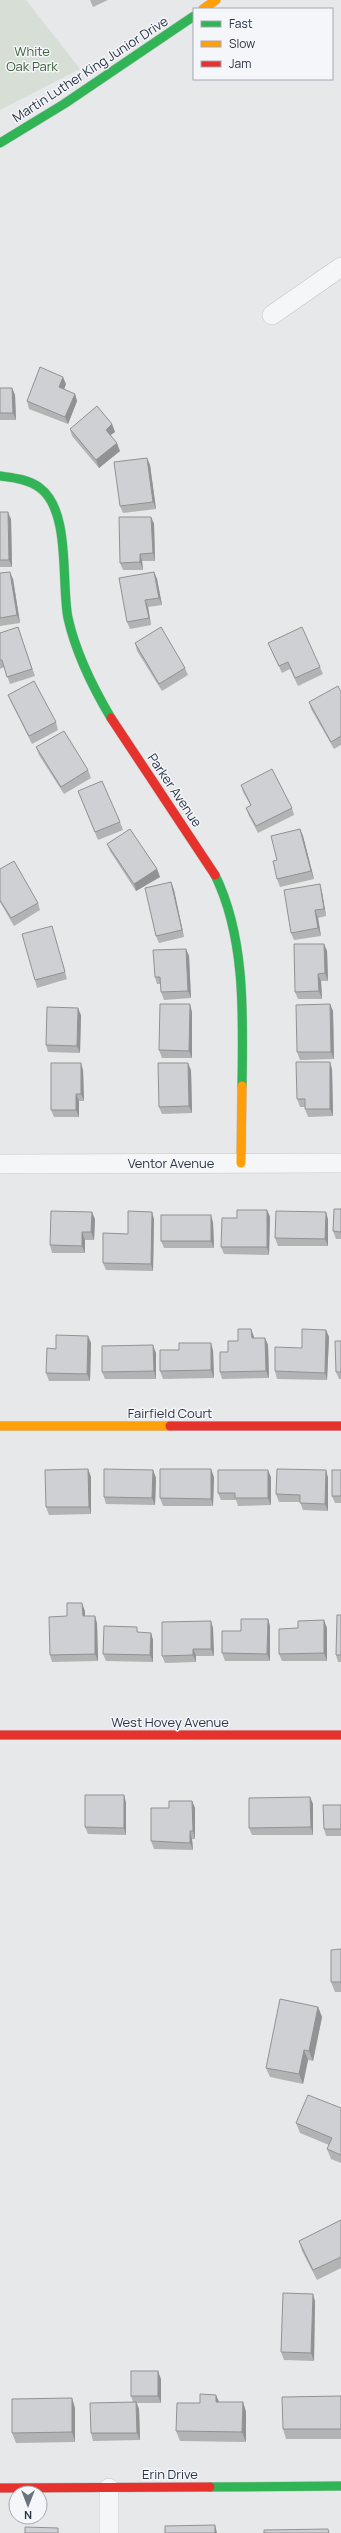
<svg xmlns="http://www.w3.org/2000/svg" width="341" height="2533" font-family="Manrope,sans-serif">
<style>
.park{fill:#d6ded6}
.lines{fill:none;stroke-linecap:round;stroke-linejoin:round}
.street-casing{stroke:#c4c6c8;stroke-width:20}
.fast-casing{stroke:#c4c6c8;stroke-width:10}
.slow-casing{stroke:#c4c6c8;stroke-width:10}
.jam-casing{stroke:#c4c6c8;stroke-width:10}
.street{stroke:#f5f6f7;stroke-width:19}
.fast{stroke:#30b455;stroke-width:9}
.slow{stroke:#ff9f0a;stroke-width:9}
.jam{stroke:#e5322d;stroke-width:9}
.wall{fill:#b1b3b5}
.shaded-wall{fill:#909294}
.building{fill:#ced0d3;stroke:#909294}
.labels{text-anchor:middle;stroke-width:3;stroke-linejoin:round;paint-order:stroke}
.park-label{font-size:13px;fill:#3f6138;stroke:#f4f6f9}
.street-label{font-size:13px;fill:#2b3445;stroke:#f4f6f9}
</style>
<rect width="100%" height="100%" fill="#e6e8ea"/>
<polygon class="park" points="0,0 26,0 80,69 0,110"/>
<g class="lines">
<defs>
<g id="street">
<polyline points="272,315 341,267"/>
<polyline points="0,1164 341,1163"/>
<polyline points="109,2488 109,2533"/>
</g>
<g id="fast">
<polyline points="0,143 64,104 194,16"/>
<path d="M0 476C14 478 28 479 40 488 71 511 61 583 68 618 76 654 92 686 111 718"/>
<path d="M215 875C246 938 243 1017 242 1086"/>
<polyline points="210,2487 341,2486"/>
</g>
<g id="slow">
<polyline points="203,9 216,0"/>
<polyline points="241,1163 242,1086"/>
<polyline points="0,1426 170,1426"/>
</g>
<g id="jam">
<polyline points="111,718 215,875"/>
<polyline points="170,1426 341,1426"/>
<polyline points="0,1735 341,1735"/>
<polyline points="0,2488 210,2487"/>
</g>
</defs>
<use href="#street" class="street-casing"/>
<use href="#fast" class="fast-casing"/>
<use href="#slow" class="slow-casing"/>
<use href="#jam" class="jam-casing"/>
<use href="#street" class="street"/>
<use href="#fast" class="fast"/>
<use href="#slow" class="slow"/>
<use href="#jam" class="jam"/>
</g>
<g class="wall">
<polygon points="90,0 108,0 93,7"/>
<polygon points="66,384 64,389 75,394 77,401 68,424 29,409 27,401"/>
<polygon points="0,388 12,388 15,395 16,420 0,420"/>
<polygon points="112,424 115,432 110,435 120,451 99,468 72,436 70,429"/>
<polygon points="147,458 150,465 156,509 123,513 120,506"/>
<polygon points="0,512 11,519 12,567 0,567"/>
<polygon points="151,517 154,524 155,561 142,561 143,570 123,570 120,563"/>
<polygon points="154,572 157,579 162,605 148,607 151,625 130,629 127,622"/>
<polygon points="0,573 13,579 20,623 0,626"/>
<polygon points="18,627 35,676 10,684 4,667 0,669 0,633"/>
<polygon points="135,643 185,668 188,675 162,691 137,651"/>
<polygon points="268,643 320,667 323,674 298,686 290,669 282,673 271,650"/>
<polygon points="341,692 341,745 334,749 311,709 309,702"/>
<polygon points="8,695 56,722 58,730 32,744 11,702"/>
<polygon points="36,747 88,770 91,778 64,794 39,755"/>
<polygon points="241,785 292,808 294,815 258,833 249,816 246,808 251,806 243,792"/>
<polygon points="78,791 120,822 123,830 98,840"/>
<polygon points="300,829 303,836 314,879 280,887 277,879 277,860"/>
<polygon points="107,844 157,869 160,877 136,891 110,851"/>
<polygon points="0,869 38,903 40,910 14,926 0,902"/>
<polygon points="171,882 174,890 184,937 159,943 156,936"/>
<polygon points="322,892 326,916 318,918 321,936 294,940 291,933"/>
<polygon points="54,933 67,979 37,988 35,980"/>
<polygon points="324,944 327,951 328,981 321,981 322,999 298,999 295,992"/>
<polygon points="186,949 189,956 191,998 164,1000 161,992 161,984 157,984 155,977"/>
<polygon points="330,1004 333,1011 334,1059 300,1060 297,1052"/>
<polygon points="192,1012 192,1058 162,1058 159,1050"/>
<polygon points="81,1015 80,1053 48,1052 46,1045"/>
<polygon points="332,1069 333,1116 308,1117 305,1109 305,1107 300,1107 297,1099"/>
<polygon points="83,1070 84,1101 79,1101 79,1117 54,1117 51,1110"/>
<polygon points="191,1070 192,1113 162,1114 159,1107"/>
<polygon points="341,1209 341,1239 336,1239 333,1231"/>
<polygon points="267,1210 270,1217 269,1255 224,1254 221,1247 237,1218"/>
<polygon points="95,1219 94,1240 85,1240 85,1253 52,1253 50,1245"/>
<polygon points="154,1219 153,1271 106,1270 103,1263 128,1234"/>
<polygon points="328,1219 328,1246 278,1246 275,1238"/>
<polygon points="213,1222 214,1248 164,1248 161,1241"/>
<polygon points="251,1329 254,1338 265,1338 268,1345 269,1378 222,1379 220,1372 228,1352 238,1341"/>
<polygon points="326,1330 329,1337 327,1380 277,1379 275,1371 302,1348"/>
<polygon points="88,1336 91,1343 90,1381 49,1381 46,1373 56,1349"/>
<polygon points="341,1341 341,1379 339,1379 336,1372"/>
<polygon points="213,1350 214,1378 163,1379 160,1371"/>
<polygon points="156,1353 156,1379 105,1379 102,1372"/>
<polygon points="88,1469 91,1477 91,1514 49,1515 46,1507"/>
<polygon points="153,1470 156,1478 155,1505 106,1504 104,1497"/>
<polygon points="326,1470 328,1478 328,1511 303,1510 300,1502 279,1502 276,1494"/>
<polygon points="341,1470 341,1503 335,1503 332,1496"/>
<polygon points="214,1477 213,1506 163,1506 160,1498"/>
<polygon points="271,1477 271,1505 238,1506 236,1500 221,1500 218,1493"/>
<polygon points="85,1611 85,1616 97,1623 98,1661 52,1662 50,1655 67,1616"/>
<polygon points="341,1615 341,1662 338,1662 336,1655"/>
<polygon points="268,1619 270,1626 270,1661 225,1661 222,1653 241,1631"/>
<polygon points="213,1628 214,1656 196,1656 196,1662 165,1663 162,1656"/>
<polygon points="298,1628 327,1628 327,1661 282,1661 279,1654"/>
<polygon points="151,1633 153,1640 153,1662 106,1661 103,1654"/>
<polygon points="124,1795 126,1803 126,1835 88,1834 85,1827"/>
<polygon points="310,1797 313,1804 313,1835 252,1835 249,1828"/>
<polygon points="192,1801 195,1808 195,1839 192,1839 193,1850 154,1849 151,1841 169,1808"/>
<polygon points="341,1805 341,1836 326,1836 324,1829"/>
<polygon points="341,1949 341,1992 335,1992 331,1982"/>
<polygon points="318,2007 322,2017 313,2061 308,2060 303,2084 270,2077 266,2068"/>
<polygon points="341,2108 341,2163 331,2159 327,2149 329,2145 300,2133 296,2123"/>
<polygon points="341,2220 341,2268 317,2280 302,2251 299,2241"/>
<polygon points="315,2301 314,2361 284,2360 281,2352"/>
<polygon points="161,2379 161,2403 137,2403 139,2409 140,2440 93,2441 91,2433 133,2402 131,2396"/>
<polygon points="341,2396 341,2439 286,2439 283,2429"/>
<polygon points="219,2402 243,2402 246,2412 246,2442 180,2441 176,2431 200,2403"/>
<polygon points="75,2408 75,2442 16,2443 12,2433"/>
</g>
<g class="shaded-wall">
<polygon points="63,377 66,384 62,395 59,387"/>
<polygon points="12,388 15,395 16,420 13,413"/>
<polygon points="75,394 77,401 68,424 65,417"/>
<polygon points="112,424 115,432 108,437 106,430"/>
<polygon points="117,443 120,451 99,468 96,460"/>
<polygon points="147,458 150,465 156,509 153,502"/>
<polygon points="8,512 11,519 12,567 9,560"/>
<polygon points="151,517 154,524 155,561 153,553"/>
<polygon points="140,554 142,561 143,570 140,562"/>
<polygon points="10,572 13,579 20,623 17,615"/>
<polygon points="154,572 157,579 162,605 159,598"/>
<polygon points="145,600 148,607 151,625 149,618"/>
<polygon points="300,829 303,836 314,879 311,871"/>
<polygon points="157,869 160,877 136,891 134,884"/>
<polygon points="171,882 174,890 184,937 182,930"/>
<polygon points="320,884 322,892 326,916 324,909"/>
<polygon points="315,910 318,918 321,936 318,928"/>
<polygon points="324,944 327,951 328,981 325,973"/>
<polygon points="186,949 189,956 191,998 188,991"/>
<polygon points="318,974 321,981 322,999 319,991"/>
<polygon points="190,1004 192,1012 192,1058 189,1051"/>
<polygon points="330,1004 333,1011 334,1059 331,1052"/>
<polygon points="78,1008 81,1015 80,1053 77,1046"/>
<polygon points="330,1062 332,1069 333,1116 330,1109"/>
<polygon points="81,1063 83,1070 84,1101 81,1094"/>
<polygon points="188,1063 191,1070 192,1113 189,1106"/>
<polygon points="76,1094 79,1101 79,1117 76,1110"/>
<polygon points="267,1210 270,1217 269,1255 267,1247"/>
<polygon points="92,1212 95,1219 94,1240 91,1232"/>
<polygon points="152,1212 154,1219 153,1271 151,1264"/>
<polygon points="326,1212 328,1219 328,1246 325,1239"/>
<polygon points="211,1215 213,1222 214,1248 211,1241"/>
<polygon points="82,1232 85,1240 85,1253 82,1246"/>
<polygon points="251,1329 254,1337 254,1346 252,1338"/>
<polygon points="326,1330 329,1337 327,1380 325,1373"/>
<polygon points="88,1336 91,1343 90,1381 87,1374"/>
<polygon points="265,1338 268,1345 269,1378 266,1371"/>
<polygon points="211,1343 213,1350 214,1378 211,1370"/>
<polygon points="153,1345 156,1353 156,1379 154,1371"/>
<polygon points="88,1469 91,1477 91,1514 89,1507"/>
<polygon points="211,1469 214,1477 213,1506 211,1499"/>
<polygon points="153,1470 156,1478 155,1505 152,1498"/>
<polygon points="268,1470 271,1477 271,1505 268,1498"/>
<polygon points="326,1470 328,1478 328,1511 325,1504"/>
<polygon points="82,1603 85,1611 85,1623 83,1616"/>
<polygon points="95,1616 97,1623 98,1661 95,1654"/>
<polygon points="268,1619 270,1626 270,1661 267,1654"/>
<polygon points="324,1620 327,1628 327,1661 324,1653"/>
<polygon points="211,1621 213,1628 214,1656 211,1649"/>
<polygon points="151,1633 153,1640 153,1662 150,1655"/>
<polygon points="193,1649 196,1656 196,1662 193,1655"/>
<polygon points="124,1795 126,1803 126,1835 124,1828"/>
<polygon points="310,1797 313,1804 313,1835 311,1827"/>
<polygon points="192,1801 195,1808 195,1839 193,1831"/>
<polygon points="190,1831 192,1839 193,1850 190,1843"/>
<polygon points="318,2007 322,2017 313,2061 309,2051"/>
<polygon points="304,2050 308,2060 303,2084 299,2074"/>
<polygon points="313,2294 315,2301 314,2361 311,2353"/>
<polygon points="158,2371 161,2379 161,2403 158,2396"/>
<polygon points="216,2395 220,2404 216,2402"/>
<polygon points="72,2398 75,2408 75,2442 72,2432"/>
<polygon points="136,2402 139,2409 140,2440 137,2433"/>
<polygon points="243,2402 246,2412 246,2442 242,2432"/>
<polygon points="215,2525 217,2533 215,2533"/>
</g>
<g class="building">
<polygon points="40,367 63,377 59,387 75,394 65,417 27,401"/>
<polygon points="0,388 12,388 13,413 0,413"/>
<polygon points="97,406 112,424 106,430 117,443 96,460 70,429"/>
<polygon points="147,458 153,502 120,506 114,462"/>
<polygon points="0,512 8,512 9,560 0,560"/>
<polygon points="119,517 151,517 153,553 140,554 140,562 120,563"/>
<polygon points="10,572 17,615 0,618 0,573"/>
<polygon points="154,572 159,598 145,600 149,618 127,622 119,578"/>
<polygon points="18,627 32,669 7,677 2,660 0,660 0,633"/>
<polygon points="161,627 185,668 159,684 135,643"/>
<polygon points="302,627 320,667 295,678 288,662 279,666 268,643"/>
<polygon points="34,681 56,722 29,736 8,695"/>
<polygon points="338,686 341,692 341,736 331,742 309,702"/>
<polygon points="64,731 88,770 61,787 36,747"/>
<polygon points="272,769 292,808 256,826 246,808 251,805 241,785"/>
<polygon points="102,781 120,822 95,832 78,791"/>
<polygon points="130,829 157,869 134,884 107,844"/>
<polygon points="300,829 311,871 277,879 273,861 277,860 271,836"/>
<polygon points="14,861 38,903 11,918 0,900 0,869"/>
<polygon points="171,882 182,930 156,936 145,888"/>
<polygon points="320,884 324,909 315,910 318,928 291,933 284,890"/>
<polygon points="52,926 65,972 35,980 22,934"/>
<polygon points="294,944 324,944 325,973 318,974 319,991 295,992"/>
<polygon points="186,949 188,991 161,992 160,977 155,977 153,950"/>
<polygon points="160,1004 190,1004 189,1051 159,1050"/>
<polygon points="330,1004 331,1052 297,1052 296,1005"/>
<polygon points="47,1007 78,1008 77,1046 46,1045"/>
<polygon points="296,1062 330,1062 330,1109 305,1109 305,1099 297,1099"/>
<polygon points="51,1063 81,1063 81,1094 76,1094 76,1110 51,1110"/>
<polygon points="158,1063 188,1063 189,1106 159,1107"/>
<polygon points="334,1209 341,1209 341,1232 333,1231"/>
<polygon points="237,1210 267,1210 267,1247 221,1247 222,1218 237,1218"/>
<polygon points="51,1211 92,1212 91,1232 82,1232 82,1246 50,1245"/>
<polygon points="128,1211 152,1212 151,1264 103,1263 103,1233 128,1234"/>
<polygon points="276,1211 326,1212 325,1239 275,1238"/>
<rect x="161" y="1215" width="50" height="26"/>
<polygon points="238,1329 251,1329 252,1338 265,1338 266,1371 220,1372 220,1352 228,1352 228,1341 238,1341"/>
<polygon points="302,1329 326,1330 325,1373 275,1371 275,1347 302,1348"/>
<polygon points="56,1335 88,1336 87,1374 46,1373 47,1348 56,1349"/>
<polygon points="335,1341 341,1341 341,1372 336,1372"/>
<polygon points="179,1343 211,1343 211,1370 160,1371 160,1350 179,1350"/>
<polygon points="153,1345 154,1371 102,1372 102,1346"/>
<polygon points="88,1469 89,1507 46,1507 45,1470"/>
<polygon points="104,1469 153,1470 152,1498 104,1497"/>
<polygon points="160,1469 211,1469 211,1499 160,1498"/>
<polygon points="277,1469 326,1470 325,1504 300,1503 300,1495 276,1494"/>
<polygon points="218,1470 268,1470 268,1498 235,1498 235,1493 218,1493"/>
<rect x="332" y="1470" width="9" height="26"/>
<polygon points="67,1603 82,1603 83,1616 95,1616 95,1654 50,1655 49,1617 67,1616"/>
<polygon points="337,1615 341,1615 341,1655 336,1655"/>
<polygon points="241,1619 268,1619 267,1654 222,1653 222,1631 241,1631"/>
<polygon points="324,1620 324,1653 279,1654 279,1629 298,1628 298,1621"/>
<polygon points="211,1621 211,1649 193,1649 193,1655 162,1656 162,1622"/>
<polygon points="104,1626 137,1627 137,1632 151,1633 150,1655 103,1654"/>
<polygon points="85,1795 124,1795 124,1828 85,1827"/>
<polygon points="310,1797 311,1827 249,1828 249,1798"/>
<polygon points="169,1801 192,1801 193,1831 190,1831 190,1843 151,1841 151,1808 169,1808"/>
<polygon points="323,1805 341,1805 341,1829 324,1829"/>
<polygon points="341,1949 341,1982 331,1982 331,1950"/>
<polygon points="280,1999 318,2007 309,2051 304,2050 299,2074 266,2068"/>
<polygon points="308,2095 341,2108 341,2155 327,2149 332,2138 296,2123"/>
<polygon points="341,2220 341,2257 313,2270 299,2241"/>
<polygon points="283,2293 313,2294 311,2353 281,2352"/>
<rect x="131" y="2371" width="27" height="25"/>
<polygon points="200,2394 216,2395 216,2402 243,2402 242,2432 176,2431 177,2403 200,2403"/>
<polygon points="341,2396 341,2429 283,2429 282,2397"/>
<polygon points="72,2398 72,2432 12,2433 12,2399"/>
<polygon points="136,2402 137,2433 91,2433 90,2403"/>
<polygon points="215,2525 215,2533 165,2533 165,2526"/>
<polygon points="25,2527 58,2528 58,2533 25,2533"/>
<polygon points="328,2529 329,2533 264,2533 264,2530"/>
</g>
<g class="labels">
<g class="park-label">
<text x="32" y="56">White<tspan x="32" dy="15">Oak Park</tspan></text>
</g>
<g class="street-label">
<text transform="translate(90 69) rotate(-33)" y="5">Martin Luther King Junior Drive</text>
<text transform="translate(175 790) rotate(56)" y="5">Parker Avenue</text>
<text x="171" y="1168">Ventor Avenue</text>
<text x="170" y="1418">Fairfield Court</text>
<text x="170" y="1727">West Hovey Avenue</text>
<text x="170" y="2479">Erin Drive</text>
</g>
</g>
<rect x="193" y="8" width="140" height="72" fill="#f4f6f9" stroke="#a4a8b1"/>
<rect x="201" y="21" width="20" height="6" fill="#30b455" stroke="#a4a8b1"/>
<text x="229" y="28" font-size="12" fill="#2b3445">Fast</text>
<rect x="201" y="41" width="20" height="6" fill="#ff9f0a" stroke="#a4a8b1"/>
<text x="229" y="48" font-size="12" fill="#2b3445">Slow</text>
<rect x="201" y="61" width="20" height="6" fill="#e5322d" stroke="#a4a8b1"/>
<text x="229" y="68" font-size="12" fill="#2b3445">Jam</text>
<g transform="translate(28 2505) rotate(180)"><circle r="19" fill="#f4f6f9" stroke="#a4a8b1"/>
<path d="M0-3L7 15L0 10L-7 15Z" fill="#6c737f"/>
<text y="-6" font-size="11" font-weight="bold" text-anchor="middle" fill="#2b3445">N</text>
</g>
</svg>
